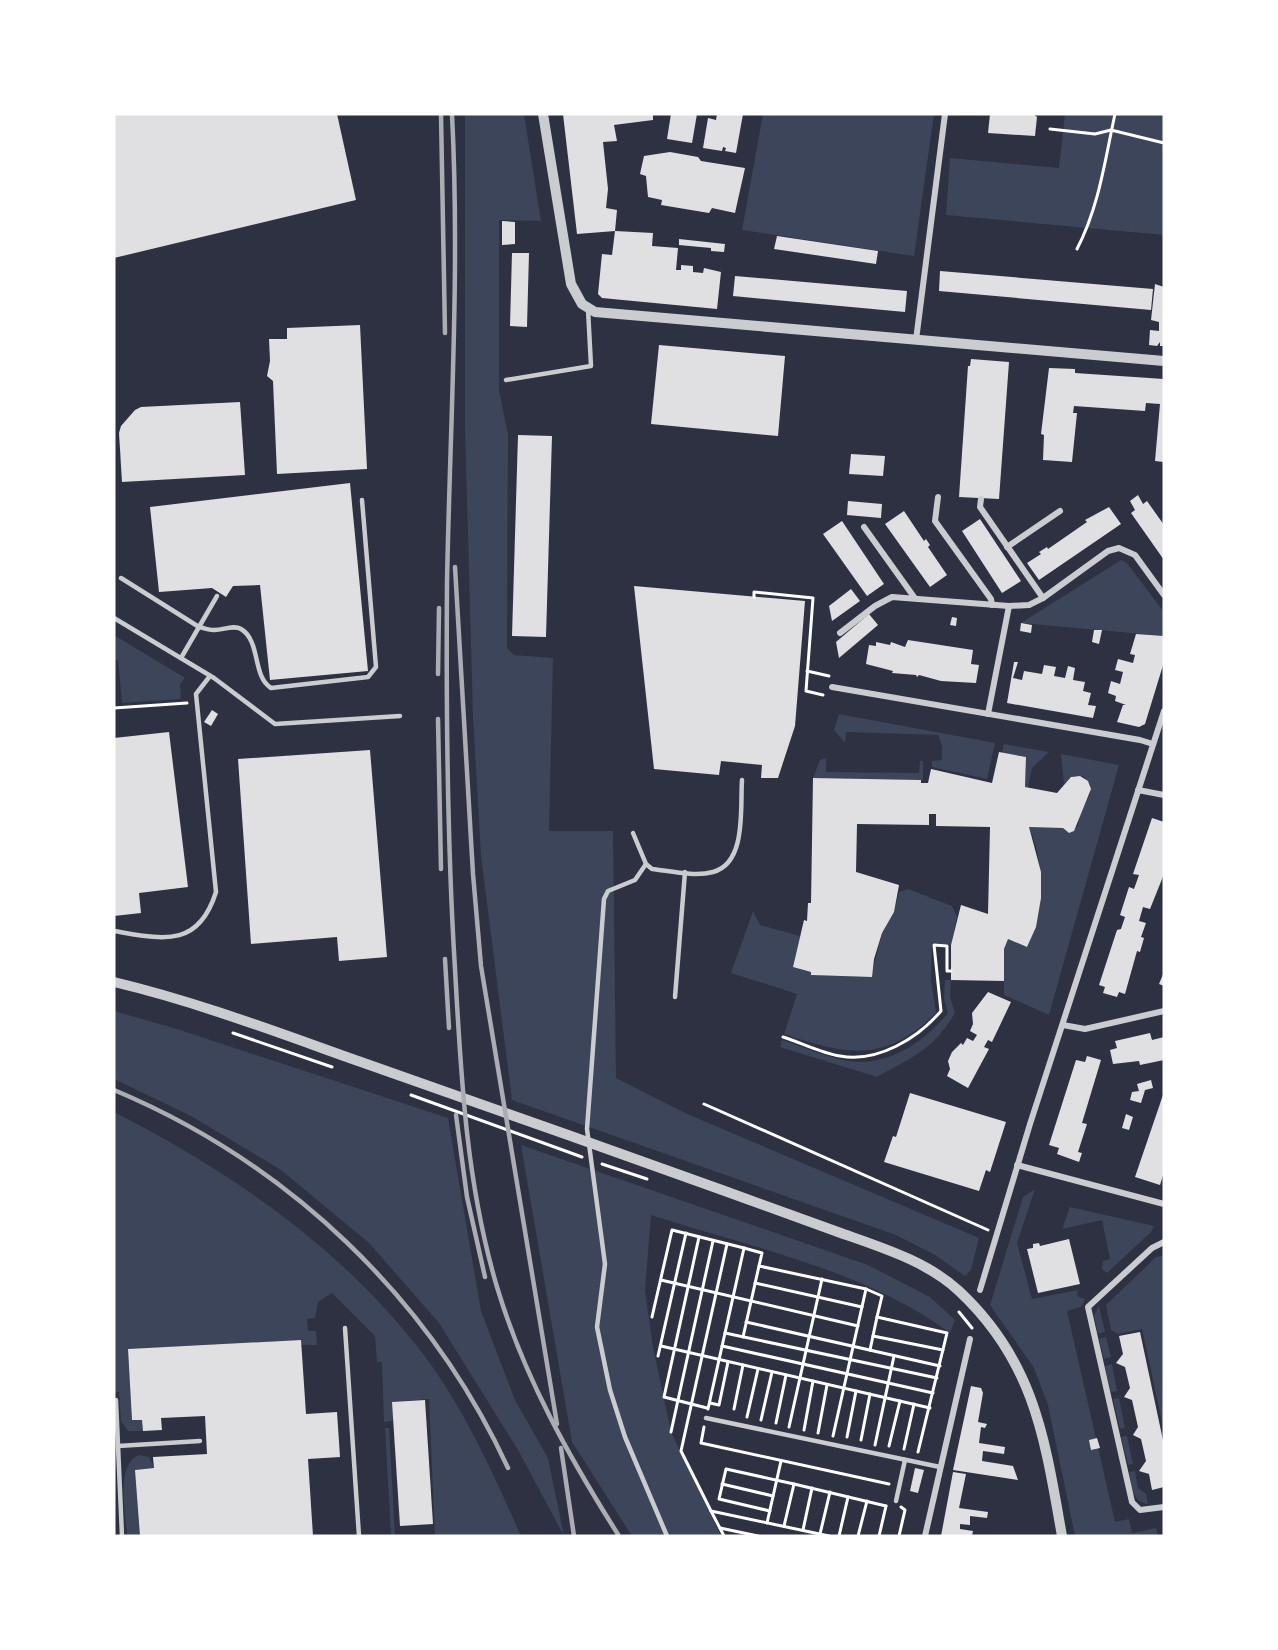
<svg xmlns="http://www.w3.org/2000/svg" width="1278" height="1650" font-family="Cabin,sans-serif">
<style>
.green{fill:#3c4559}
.building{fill:#e0e0e3}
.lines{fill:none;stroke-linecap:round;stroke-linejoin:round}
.path{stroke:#fff;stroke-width:3}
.service{stroke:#caccd0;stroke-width:4.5}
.minor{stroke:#caccd0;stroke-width:6}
.tertiary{stroke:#caccd0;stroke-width:10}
.rail{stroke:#abadb3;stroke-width:4.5}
</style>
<rect width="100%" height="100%" fill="#2d3142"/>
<g class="green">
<polygon points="465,114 524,114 541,221 499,220 499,390 508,435 507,648 514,655 553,658 549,831 613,831 616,1078 685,1113 979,1238 971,1270 965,1276 935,1255 896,1235 512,1100 481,856 473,717 465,426"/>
<polygon points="763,114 934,114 914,256 742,230"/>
<polygon points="1065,114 1164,114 1164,235 946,215 950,158 1059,168"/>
<polygon points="1121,560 1126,562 1164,612 1164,636 1021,623"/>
<polygon points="114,635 185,678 180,684 181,699 122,703 118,660 114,660"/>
<polygon points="839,714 995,743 987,779 932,767 932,761 942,760 942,746 938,735 846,732 845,743 834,730"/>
<polygon points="1004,744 1049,752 1032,768 1028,788 1025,787 1026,757 1002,753"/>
<path d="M1061 754 1119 765 1049 1015 1004 995V949L1008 939 1027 947C1044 907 1046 867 1029 827L1063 828 1069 833 1078 826 1080 813 1090 794V784L1083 776H1073L1064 784Z"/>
<polygon points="826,758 826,772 919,773 920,761 923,761 923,780 813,778 820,760"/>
<path d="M908 889 952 906 957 917 951 945 932 943 931 979 936 1013C884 1064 847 1055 784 1034L797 994 731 973 753 911 760 925 800 936 793 967 811 972V975L871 977 882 933 894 912 899 892Z"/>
<path d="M945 980H951L950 997 955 1013C932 1051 914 1056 877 1077L780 1047 782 1040C804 1047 826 1057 848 1061 888 1067 924 1042 948 1013L944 999Z"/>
<polygon points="114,1011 177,1029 448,1118 481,1311 515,1400 548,1458 564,1536 518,1450 439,1323 369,1243 281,1170 191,1116 114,1079"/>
<path d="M114 1112C224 1168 329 1239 408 1335 458 1394 490 1466 521 1536H435L429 1399 392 1402 393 1421 384 1422 382 1362H377L375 1336 332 1293 318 1302 315 1318 307 1319 308 1331H316L317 1345H301V1340L128 1349 132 1420H142L143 1431H128L121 1421 119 1392H114Z"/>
<path d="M521 1145 868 1265 930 1297 955 1320 950 1333C863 1269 752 1248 651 1215L645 1291 653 1347 671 1432 721 1536H632L572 1442Z"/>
<polygon points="1035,1189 1017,1243 1032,1299 1078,1290 1077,1296 1085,1299 1081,1307 1067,1311 1115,1522 1129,1519 1132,1533 1156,1528 1158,1536 1075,1536 1048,1405 1034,1368 990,1305 1023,1197"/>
<polygon points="1070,1207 1154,1226 1151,1232 1107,1273 1102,1269 1103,1261 1110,1259 1102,1220 1062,1229"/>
<polygon points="1162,1256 1164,1257 1164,1431 1142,1329 1118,1334 1111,1330 1106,1305 1156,1257"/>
<polygon points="1099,1306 1105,1332 1098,1334 1094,1316"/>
<polygon points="1106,1337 1111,1357 1104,1359 1099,1339"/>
<polygon points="1112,1364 1117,1391 1111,1392 1105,1366"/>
<polygon points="1119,1398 1125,1428 1120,1429 1113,1399"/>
<polygon points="385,1428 389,1428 395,1536 391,1536"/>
<polygon points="1127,1436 1133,1464 1128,1465 1121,1437"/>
<path d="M139 1455 149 1457 154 1468 135 1470 140 1536H127C126 1513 115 1465 139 1455Z"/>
<path d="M1135 1471 1138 1488 1146 1494 1148 1504C1132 1502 1131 1485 1129 1472Z"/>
</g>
<g class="building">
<polygon points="114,114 337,114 356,200 114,258"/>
<polygon points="563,114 653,114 653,120 614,125 617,141 603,142 608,189 606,208 617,210 615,231 653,233 652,246 678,248 676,270 681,270 681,265 693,266 693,272 703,273 704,268 721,272 717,309 602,298 598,294 602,254 612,255 615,231 577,234"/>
<polygon points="671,114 697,114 692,143 667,139"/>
<polygon points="717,114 743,114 736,153 725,151 726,148 723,147 722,151 703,148 708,118 716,120"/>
<polygon points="990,114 1033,114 1037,117 1035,136 988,133"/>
<polygon points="670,152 698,157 701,161 745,168 735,213 712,208 709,213 661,205 662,200 648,197 646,176 640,174 644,156"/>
<polygon points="502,221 515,222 515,244 502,245"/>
<polygon points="777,236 878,251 876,264 774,249"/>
<polygon points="679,239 725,244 724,252 711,251 711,248 679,245"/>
<polygon points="512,253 529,253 527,327 510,326"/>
<polygon points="940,271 1153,289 1151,310 939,291"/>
<polygon points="735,276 907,291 905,312 733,296"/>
<polygon points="1155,284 1164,287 1164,346 1160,346 1160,342 1157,346 1149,345 1150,330 1159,331 1159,322 1151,320"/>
<polygon points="360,325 367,469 277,474 273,381 267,376 270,361 269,339 287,339 287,328"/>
<polygon points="659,345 785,356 778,436 651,424"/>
<polygon points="971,359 1009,362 999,499 959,497 968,366 970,366"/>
<polygon points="1049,368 1075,369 1075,373 1164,379 1164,462 1155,461 1160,404 1146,403 1145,411 1074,406 1073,413 1077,413 1072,462 1043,460 1044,435 1041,434"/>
<polygon points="240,402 245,475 122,482 119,433 121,426 135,410 141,407"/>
<polygon points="518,435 552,436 546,637 512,636"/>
<polygon points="851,454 885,456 883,476 849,474"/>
<polygon points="350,483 368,671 270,680 260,585 233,586 226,597 212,588 159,592 150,507"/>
<polygon points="1138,495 1143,504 1147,501 1164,525 1164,560 1131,513 1135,510 1130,501"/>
<polygon points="848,501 882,504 881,518 847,515"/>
<polygon points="1109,507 1121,524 1039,580 1027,563 1041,554 1039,552 1047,547 1048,549 1087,522 1085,520"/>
<polygon points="904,511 924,541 926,539 930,545 928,547 947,575 930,587 885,524"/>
<polygon points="980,519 1021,581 1002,593 962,531"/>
<polygon points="842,521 884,584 867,596 823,534"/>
<polygon points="634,586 805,601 795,726 778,778 761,778 762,765 721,761 719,775 654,769"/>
<polygon points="851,589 860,601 832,621 829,606"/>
<polygon points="869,614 878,625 839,658 836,642"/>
<polygon points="952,617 957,618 956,626 950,625"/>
<polygon points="1021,623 1032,625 1031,633 1020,631"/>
<polygon points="1094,630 1102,630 1099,644 1092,642"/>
<polygon points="1136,634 1164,636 1164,662 1145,724 1139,727 1117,722 1123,705 1126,705 1115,701 1116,696 1108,693 1111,681 1120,684 1123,672 1115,670 1118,659 1133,663 1135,655 1130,654"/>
<polygon points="908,640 973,650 971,664 979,665 976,683 941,681 919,675 917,677 916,675 892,673 893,671 866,664 869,645 876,646 876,642 890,645 891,642 905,647"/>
<polygon points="1014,662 1018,662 1013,678 1022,680 1024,671 1042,674 1044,665 1056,667 1054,676 1065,678 1068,666 1075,668 1073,680 1085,682 1083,691 1091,693 1088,705 1096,706 1093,718 1007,703"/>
<polygon points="212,710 218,714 211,726 204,722"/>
<polygon points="169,732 188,887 139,893 141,913 114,916 114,738"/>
<polygon points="370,750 387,957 339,961 337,937 251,944 238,759"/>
<polygon points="999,752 1026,757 1025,787 1057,793 1071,777 1080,776 1088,781 1091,789 1074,831 1069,833 1063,828 1029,827 1041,872 1041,898 1036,927 1027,947 1008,939 1004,949 1004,981 951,980 951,945 961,905 988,914 990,827 936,826 936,814 929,814 929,825 857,824 856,872 899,885 894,912 882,933 874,959 872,977 811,975 811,972 793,967 804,920 807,921 808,903 811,903 813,778 921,780 921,783 928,783 931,769 992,783"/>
<polygon points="1152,818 1164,822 1164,874 1150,909 1143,907 1139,921 1146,923 1141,937 1144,938 1140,952 1137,951 1125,994 1119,992 1117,997 1103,993 1105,987 1099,985 1117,930 1121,929 1125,917 1120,915 1129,887 1134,889 1139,875 1133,874"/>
<polygon points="1164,972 1164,986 1159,984"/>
<polygon points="988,992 1011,1002 992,1042 988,1040 984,1047 989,1049 968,1088 947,1076 950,1069 948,1061 952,1052 961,1043 963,1045 967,1038 973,1041 977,1035 970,1031 973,1024 972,1013"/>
<polygon points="1150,1033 1152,1040 1164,1037 1164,1060 1140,1065 1139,1061 1113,1064 1110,1050 1117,1048 1115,1041"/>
<polygon points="1087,1056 1101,1060 1082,1123 1087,1124 1078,1152 1082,1153 1079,1162 1057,1154 1059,1148 1049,1145 1076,1060 1085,1062"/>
<polygon points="1151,1080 1153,1088 1145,1090 1141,1103 1130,1100 1132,1092 1139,1091 1137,1084"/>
<polygon points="1164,1092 1164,1172 1160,1185 1135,1177"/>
<polygon points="910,1093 1006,1122 990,1172 986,1170 979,1191 884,1162 893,1136 896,1137"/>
<polygon points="1126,1114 1133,1117 1129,1130 1122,1128"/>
<polygon points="1069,1239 1080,1284 1038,1293 1027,1249 1033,1248 1033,1244 1039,1243 1040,1246"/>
<polygon points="1140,1332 1164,1445 1164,1487 1152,1490 1149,1474 1139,1471 1146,1461 1141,1439 1133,1435 1138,1427 1132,1400 1124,1397 1130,1388 1125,1367 1116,1363 1123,1354 1119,1336"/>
<polygon points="301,1340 306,1414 337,1412 340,1457 308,1459 313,1536 140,1536 135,1470 154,1468 153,1457 207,1454 205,1416 161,1418 162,1430 143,1431 142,1420 132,1420 128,1349"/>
<polygon points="971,1386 981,1388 983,1393 978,1422 987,1424 985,1428 981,1427 979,1443 1005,1447 1004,1454 983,1451 982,1461 1013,1466 1018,1480 953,1470"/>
<polygon points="425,1400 433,1524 400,1526 392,1402"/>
<polygon points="1097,1438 1100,1448 1091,1450 1089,1440"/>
<polygon points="915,1468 924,1470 918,1493 910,1491"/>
<polygon points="953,1472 966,1474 959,1508 988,1512 987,1518 970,1516 970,1525 960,1524 960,1529 973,1531 972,1536 941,1536"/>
</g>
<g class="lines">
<g class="path">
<polyline points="1050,129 1095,134 1111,130 1164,143"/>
<path d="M1077 249C1099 207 1105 160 1115 114"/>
<polyline points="754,597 754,592 813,598 806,691 823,695"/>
<polyline points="807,671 829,676"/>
<polyline points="114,708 187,703"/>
<polyline points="233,1033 332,1067"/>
<path d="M783 1037C802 1043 821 1053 840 1056 878 1063 918 1038 941 1011L934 945 947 946V971H951"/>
<polyline points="411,1095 582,1157"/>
<polyline points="704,1104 988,1230"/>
<polyline points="602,1164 647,1179"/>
<polyline points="699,1237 664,1397 707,1408"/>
<polyline points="727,1244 681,1451 711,1511 829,1536"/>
<polyline points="744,1248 762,1253 759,1266 866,1289 882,1296 877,1317 947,1333 918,1452"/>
<polyline points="661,1280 858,1326"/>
<polyline points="755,1283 862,1307"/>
<polyline points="959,1312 972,1328"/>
<polyline points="652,1317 672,1230 744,1248 708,1409"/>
<polyline points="746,1322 940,1366"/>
<polyline points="725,1333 937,1378"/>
<polyline points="873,1336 943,1350"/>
<polyline points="743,1337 759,1266"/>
<polyline points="661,1346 930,1408"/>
<polyline points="722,1346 933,1393"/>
<polyline points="870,1350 877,1317"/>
<polyline points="658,1356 686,1233"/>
<polyline points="710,1403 719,1405 728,1362"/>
<polyline points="734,1409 743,1365"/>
<polyline points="747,1417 758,1369"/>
<polyline points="761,1420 772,1372"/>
<polyline points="776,1423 786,1375"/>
<polyline points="704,1427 701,1443 889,1484"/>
<polyline points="789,1427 822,1279"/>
<polyline points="804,1430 813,1381"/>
<polyline points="671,1432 713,1241"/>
<polyline points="818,1433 827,1385"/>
<polyline points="833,1436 866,1289"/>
<polyline points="847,1437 856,1391"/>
<polyline points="861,1440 870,1394"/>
<polyline points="875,1445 894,1356"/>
<polyline points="889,1446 900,1401"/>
<polyline points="904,1449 914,1404"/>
<polyline points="722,1484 773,1496"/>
<polyline points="711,1511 724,1536"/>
<polyline points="770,1511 719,1499 726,1469 794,1484"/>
<polyline points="767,1523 781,1461"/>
<polyline points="784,1526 794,1484 886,1506"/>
<polyline points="720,1528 758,1536"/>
<polyline points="803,1530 812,1488"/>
<polyline points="820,1534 830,1492"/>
<polyline points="839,1536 848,1497"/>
<polyline points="858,1536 867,1501"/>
<polyline points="879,1536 886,1506"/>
<polyline points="899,1536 905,1510 901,1507"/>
</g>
<g class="service">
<polyline points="506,380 591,366 588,309"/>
<path d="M121 578 199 627C204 628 209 630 213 630 222 631 233 624 241 629 261 641 252 676 271 688L368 677 376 667 362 500"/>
<polyline points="114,618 214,678 275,724 400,716"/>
<polyline points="181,658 217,596"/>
<path d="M633 833 646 864 652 869C670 871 695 877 713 872 747 863 740 807 742 780"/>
<polyline points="646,864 635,880 608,891 604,899 587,1129 605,1264 597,1327 610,1390 625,1437 667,1536"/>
<path d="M114 931C162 939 198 949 216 892L196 694 210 676"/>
<polyline points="675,997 685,872"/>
<polyline points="345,1328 359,1536"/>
<polyline points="116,1400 122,1536"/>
<polyline points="706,1418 940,1467"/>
<polyline points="118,1446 200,1441"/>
<polyline points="896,1501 905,1460"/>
</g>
<g class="minor">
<polyline points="916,340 945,114"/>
<polyline points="938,497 935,521 991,599 992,605"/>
<polyline points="981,499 980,507 1043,598"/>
<polyline points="864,527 914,597"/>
<polyline points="1007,547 1060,511"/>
<polyline points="840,633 875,606 892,597 1009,606 1029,605 1043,598 1108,551 1119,548 1135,555 1164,595"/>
<polyline points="832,687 1140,740 1153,744"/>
<polyline points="988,714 1009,606"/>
<polyline points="1138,790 1164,795"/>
<polyline points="1063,1025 1085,1029 1164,1011"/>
<polyline points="1017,1165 1164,1204"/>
<polyline points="1164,1242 1152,1248 1088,1307 1132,1502 1140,1510 1164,1507"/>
<polyline points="980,1290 1030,1124 1164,711"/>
<polyline points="925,1536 970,1339"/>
</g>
<g class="tertiary">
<polyline points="543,114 571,284 582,304 595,312 1164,361"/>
<path d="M114 982C198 1002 279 1033 361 1062 481 1104 602 1147 722 1190 761 1204 800 1218 838 1232 880 1247 927 1261 959 1291 1035 1362 1045 1440 1062 1536"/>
</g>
<g class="rail">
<polyline points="441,114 445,333"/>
<path d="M452 114C460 270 450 426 447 582 446 711 447 840 455 969 461 1076 466 1183 497 1287 524 1377 569 1457 619 1536"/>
<polyline points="455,567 473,874 481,966 557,1424"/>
<polyline points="438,674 439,608"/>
<polyline points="438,719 441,869"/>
<polyline points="445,959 449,1028"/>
<path d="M114 1090C288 1163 429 1297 508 1468"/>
<polyline points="456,1115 467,1197 485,1277"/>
<polyline points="561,1448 574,1536"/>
</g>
</g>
<rect width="1278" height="1650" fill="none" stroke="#ffffff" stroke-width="231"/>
</svg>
